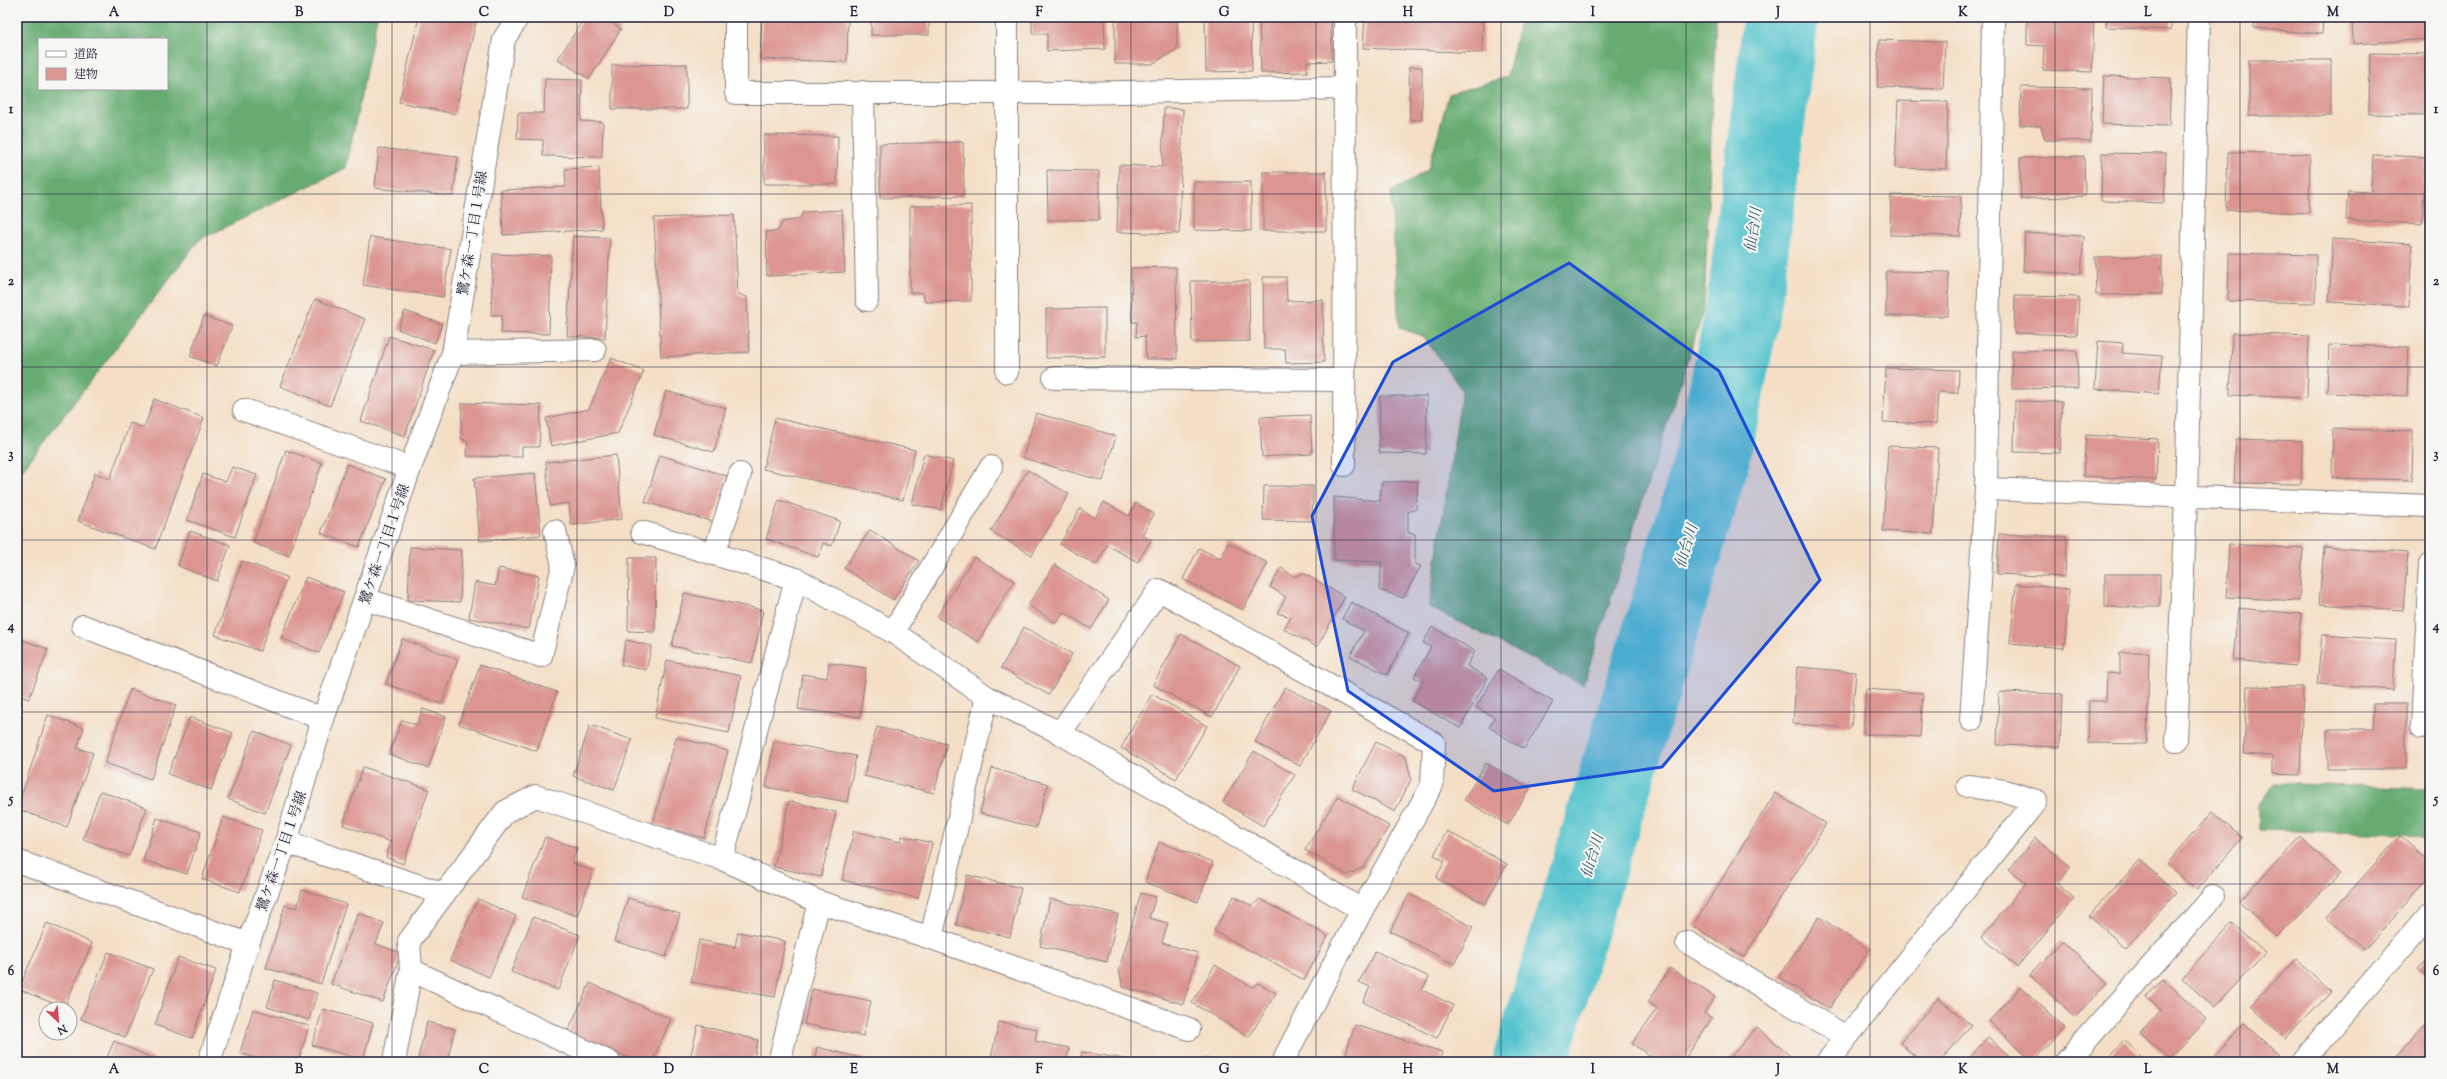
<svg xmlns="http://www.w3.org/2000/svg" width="2447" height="1079" font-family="'Sorts Mill Goudy','Noto Serif JP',serif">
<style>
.green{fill:#7dc784;stroke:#507460}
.forest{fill:#66ac72;stroke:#446756;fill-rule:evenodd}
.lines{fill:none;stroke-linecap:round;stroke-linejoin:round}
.river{stroke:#57c4ce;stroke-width:75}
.building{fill:#dc9590}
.lane-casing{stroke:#8b8080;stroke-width:24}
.street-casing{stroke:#8b8080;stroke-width:24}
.lane{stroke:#fff;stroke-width:22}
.street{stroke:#fff;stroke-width:22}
.marked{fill:#1d4ed8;fill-opacity:0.2;stroke:#1d4ed8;stroke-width:3;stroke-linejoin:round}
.grid{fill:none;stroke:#22223b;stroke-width:1;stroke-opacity:0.55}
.labels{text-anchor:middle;stroke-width:4;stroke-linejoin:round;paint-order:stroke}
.street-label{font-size:14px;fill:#22223b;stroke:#f6f6f2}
.water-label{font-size:15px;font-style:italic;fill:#355b6e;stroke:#f6f6f2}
.neatline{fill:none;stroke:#22223b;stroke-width:1.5}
.grid-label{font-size:13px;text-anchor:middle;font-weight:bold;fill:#22223b}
</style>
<rect width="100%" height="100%" fill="#f6f6f2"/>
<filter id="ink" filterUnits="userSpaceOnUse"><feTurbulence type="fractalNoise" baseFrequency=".025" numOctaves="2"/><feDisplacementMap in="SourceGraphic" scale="8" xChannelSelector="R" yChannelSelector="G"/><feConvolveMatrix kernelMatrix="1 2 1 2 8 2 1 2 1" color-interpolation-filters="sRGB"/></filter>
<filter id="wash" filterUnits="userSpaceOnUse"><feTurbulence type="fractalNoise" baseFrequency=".012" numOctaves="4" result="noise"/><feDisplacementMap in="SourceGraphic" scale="16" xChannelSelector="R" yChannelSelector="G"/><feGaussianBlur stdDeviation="0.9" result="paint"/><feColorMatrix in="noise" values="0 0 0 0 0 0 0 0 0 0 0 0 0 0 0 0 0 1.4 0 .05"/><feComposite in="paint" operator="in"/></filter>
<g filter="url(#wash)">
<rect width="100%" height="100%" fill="#f4dfc6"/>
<polygon class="green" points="1296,1055 1341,1061 1344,1062 1294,1062"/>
<g class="forest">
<path d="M17 17H377L346 168 199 240 17 477ZM39 39H167V89H39Z"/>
<polygon points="1521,17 1716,17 1704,309 1583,685 1429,607 1462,390 1423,336 1399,328 1391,192 1428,170 1449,94 1507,77"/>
<polygon points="2275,783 2430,789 2430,841 2407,834 2259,830 2259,804"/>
</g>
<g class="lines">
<polyline class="river" points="1530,1062 1711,463 1743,311 1781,17"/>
</g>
<g id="blocks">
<g class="building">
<polygon points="419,17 477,17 455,114 399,102"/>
<polygon points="585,17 603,17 621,29 589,79 558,59"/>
<polygon points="762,17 848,17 847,62 760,59"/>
<rect x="871" y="17" width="58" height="18"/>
<polygon points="1032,17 1104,17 1105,49 1047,51 1047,34 1032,34"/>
<polygon points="1115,17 1177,17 1177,49 1152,64 1115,64"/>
<polygon points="1205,17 1251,17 1252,71 1206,72"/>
<polygon points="1259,17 1331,17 1332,61 1307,62 1307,72 1261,73"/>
<polygon points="1365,17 1483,17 1482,53 1363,48"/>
<rect x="1907" y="17" width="42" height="3"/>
<polygon points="2027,17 2094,17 2092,72 2043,70 2044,46 2027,45"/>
<polygon points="2107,17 2171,17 2171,30 2106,27"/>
<polygon points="2255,17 2323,17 2322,34 2254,28"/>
<polygon points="2352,17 2430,17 2430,39 2353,44"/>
<polygon points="1879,40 1945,42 1943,89 1877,87"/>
<polygon points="2370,53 2430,54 2430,115 2369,114"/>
<rect x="2249" y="60" width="82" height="56"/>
<polygon points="687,64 687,109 612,109 612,65"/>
<polygon points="1409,67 1422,67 1422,120 1410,120"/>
<polygon points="2104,76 2171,78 2169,126 2102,124"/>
<polygon points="545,79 582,80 581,121 603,122 602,157 543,156 543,140 517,139 518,113 544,113"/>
<polygon points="2021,87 2092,88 2091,141 2045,140 2041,126 2020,125"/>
<polygon points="1898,101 1948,102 1946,169 1895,168"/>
<polygon points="1164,108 1183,109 1179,234 1117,232 1119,165 1162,167"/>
<polygon points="764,135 838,136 837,184 764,184"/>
<polygon points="963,142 964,196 880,198 880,144"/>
<polygon points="379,148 458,157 453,196 375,188"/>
<polygon points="2228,152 2310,154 2309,213 2226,210"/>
<polygon points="2102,153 2166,154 2164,203 2101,201"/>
<polygon points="2373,155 2426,157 2422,224 2346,220 2348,191 2371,192"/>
<polygon points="2084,156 2085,196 2021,199 2020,158"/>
<polygon points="599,167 602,229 503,235 501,190 566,187 565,169"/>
<polygon points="1047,170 1099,171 1099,220 1048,220"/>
<rect x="1263" y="172" width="63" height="59"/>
<polygon points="1194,182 1251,182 1251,231 1194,230"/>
<polygon points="1891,195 1961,196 1960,236 1890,235"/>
<polygon points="971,205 971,301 925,302 923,293 910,293 910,206"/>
<polygon points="842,210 845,272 767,276 766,232 778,231 782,222 800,219 803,212"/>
<polygon points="734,215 738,294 747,297 749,352 661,357 654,218"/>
<polygon points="2025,233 2084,236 2081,274 2023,271"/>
<polygon points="573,236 610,238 605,338 567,336"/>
<polygon points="370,237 451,249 443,297 363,285"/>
<polygon points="2333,239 2412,244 2409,306 2329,302"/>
<polygon points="2229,253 2316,255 2315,303 2228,301"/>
<polygon points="493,254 551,256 549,334 501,333 502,315 491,315"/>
<polygon points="2162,256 2162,294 2096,295 2095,257"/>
<polygon points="1176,267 1177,359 1146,359 1145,336 1136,337 1137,322 1132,322 1131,268"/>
<polygon points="1886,271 1949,272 1948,316 1886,316"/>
<polygon points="1263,277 1286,277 1287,301 1323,300 1324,362 1286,363 1285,349 1264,349"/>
<polygon points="1191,281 1249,281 1250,341 1192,342"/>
<polygon points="2015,296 2079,297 2077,335 2014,333"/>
<polygon points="315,299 365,319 330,406 280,386"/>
<polygon points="1105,308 1105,357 1046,358 1046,309"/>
<polygon points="405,311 442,324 435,343 398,329"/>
<polygon points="204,316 232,326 217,366 190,356"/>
<polygon points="2232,333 2309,336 2307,398 2230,395"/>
<polygon points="389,336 434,350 405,436 361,421"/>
<polygon points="2098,341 2123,343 2122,353 2162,356 2159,394 2095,389"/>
<polygon points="2329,345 2409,347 2407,396 2327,393"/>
<polygon points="2077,350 2078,388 2012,389 2012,351"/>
<polygon points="611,358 644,371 618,433 551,446 546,418 589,409"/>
<polygon points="1886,368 1959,370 1958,393 1938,392 1936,424 1883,422"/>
<polygon points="666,391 726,408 714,452 654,435"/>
<polygon points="1380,396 1427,396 1426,454 1379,453"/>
<polygon points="154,399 204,418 155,549 78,521 95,473 110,479 130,423 144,428"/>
<polygon points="2015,401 2062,402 2060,453 2014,452"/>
<polygon points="462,403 541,405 539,447 522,447 522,457 467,456 468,441 461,439"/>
<polygon points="1036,413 1116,436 1103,481 1023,458"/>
<polygon points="1310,415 1312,454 1262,457 1260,417"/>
<polygon points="775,418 915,450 903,500 763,469"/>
<polygon points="2333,429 2413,431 2412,480 2332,478"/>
<polygon points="2086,435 2158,439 2156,480 2083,476"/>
<polygon points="2236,439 2302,441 2301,484 2234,483"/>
<polygon points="1888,446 1938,448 1933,534 1883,531"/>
<polygon points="286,450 322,463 289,556 253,543"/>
<polygon points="924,454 953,461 941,510 912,504"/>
<polygon points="616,455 622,519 571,525 569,503 550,506 546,462"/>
<polygon points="660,455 727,476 713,522 645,502"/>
<polygon points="347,464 386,479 359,547 321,533"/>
<polygon points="232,467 257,475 235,537 187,520 203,474 226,482"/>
<polygon points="1028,470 1069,494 1032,555 991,531"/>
<polygon points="535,473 541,535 480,541 474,478"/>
<polygon points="1418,481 1416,509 1408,512 1408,533 1415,534 1415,564 1421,566 1403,598 1379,590 1382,562 1334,560 1334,497 1380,501 1382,482"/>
<polygon points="1264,486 1313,486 1312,521 1263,520"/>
<polygon points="779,500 840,521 832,546 823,543 818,557 766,539"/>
<polygon points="1104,502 1129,516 1136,503 1154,514 1142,535 1151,540 1138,562 1107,545 1096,565 1060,544 1080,509 1095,518"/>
<polygon points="870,530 919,561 893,600 844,568"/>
<polygon points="190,531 230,545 217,581 178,566"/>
<polygon points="1999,534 2067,537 2065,577 1997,574"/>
<polygon points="1229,543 1268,563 1243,610 1183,579 1199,548 1220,559"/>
<polygon points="2229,544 2303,549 2299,601 2226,597"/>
<polygon points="410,547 462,550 460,602 408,600"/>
<polygon points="2324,547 2408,553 2403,610 2319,604"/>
<polygon points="974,557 1014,581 978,642 937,617"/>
<polygon points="629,558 656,558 655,632 628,631"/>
<polygon points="242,561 287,577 260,651 215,635"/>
<polygon points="1055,565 1109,600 1091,629 1064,612 1056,623 1028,605"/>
<polygon points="499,568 539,576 529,629 469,618 475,582 495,586"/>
<polygon points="1281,568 1295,577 1303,573 1345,597 1317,647 1284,629 1291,617 1277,613 1286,597 1270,587"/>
<rect x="2105" y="574" width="55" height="33"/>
<polygon points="306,577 344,592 319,653 281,638"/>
<polygon points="2016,584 2069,589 2064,648 2010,643"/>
<polygon points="684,593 763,610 752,663 672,646"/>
<polygon points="1351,602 1409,633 1387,675 1350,656 1364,631 1342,619"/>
<polygon points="2238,608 2301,614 2295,666 2233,660"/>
<polygon points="1024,627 1072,654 1049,695 1001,668"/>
<polygon points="1432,627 1475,651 1467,666 1488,678 1460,728 1412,701 1423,681 1414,677 1431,647 1423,643"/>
<polygon points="1181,634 1240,666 1212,717 1153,685"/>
<polygon points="2322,635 2396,640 2393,690 2317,684"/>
<polygon points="17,638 48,649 29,699 17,695"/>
<polygon points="402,639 458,659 442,704 386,684"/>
<polygon points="626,640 652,646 646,670 621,665"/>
<polygon points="2120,652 2149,652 2147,744 2088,743 2089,701 2106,701 2107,673 2120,674"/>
<polygon points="667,660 741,676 729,733 655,718"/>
<polygon points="829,663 866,668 860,717 798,709 803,674 827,678"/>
<polygon points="480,665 557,692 537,751 459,724"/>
<polygon points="1797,667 1856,672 1851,728 1793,724"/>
<polygon points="1499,669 1553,702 1524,749 1489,727 1495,718 1476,707"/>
<polygon points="2247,686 2303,687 2300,775 2272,774 2272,756 2244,754"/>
<polygon points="1285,687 1331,711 1300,766 1255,742"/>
<polygon points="130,689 176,705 151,779 105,763"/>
<polygon points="1866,689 1923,693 1920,737 1863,734"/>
<polygon points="1999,692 2062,694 2060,747 1997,745"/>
<polygon points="1152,694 1207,726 1176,779 1121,748"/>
<polygon points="2373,704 2406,704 2406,769 2327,769 2327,729 2373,729"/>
<polygon points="423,709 446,717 428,768 389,754 402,720 417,725"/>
<polygon points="48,715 84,728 77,748 93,753 67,827 17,809"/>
<polygon points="190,717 233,733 211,790 168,774"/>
<polygon points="590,725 632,740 614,790 573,776"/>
<polygon points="877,727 947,744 934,793 864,776"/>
<polygon points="254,731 291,745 265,813 228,799"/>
<polygon points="676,737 728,751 704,838 653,824"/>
<polygon points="774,741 856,756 847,802 766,787"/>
<polygon points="1376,742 1406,757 1411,779 1395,812 1352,789"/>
<polygon points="1254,751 1295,775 1263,826 1223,802"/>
<polygon points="1486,763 1530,788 1508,825 1464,800"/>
<polygon points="363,767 429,789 403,864 386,857 391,842 343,825"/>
<polygon points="992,768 1048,784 1036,828 980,813"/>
<polygon points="100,791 147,808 129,856 83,839"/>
<polygon points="1775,793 1826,824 1744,957 1693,926"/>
<polygon points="1338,796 1389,826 1364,867 1347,875 1305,850"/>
<polygon points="789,801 836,812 821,877 774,867"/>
<polygon points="2212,812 2242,838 2197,890 2167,864"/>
<polygon points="223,817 262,830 240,892 202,879"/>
<polygon points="157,818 201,832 187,874 143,860"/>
<polygon points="854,831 900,842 902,836 932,843 918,898 842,880"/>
<polygon points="1447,831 1507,864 1485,904 1436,878 1445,861 1434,855"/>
<polygon points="2400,836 2430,863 2430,876 2364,950 2327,917"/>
<polygon points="545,837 577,848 572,863 593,871 577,916 522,897"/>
<polygon points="2301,837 2339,874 2277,937 2239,901"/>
<polygon points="2035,838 2071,867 2057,884 2074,898 2017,967 1982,937 2026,883 2009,870"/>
<polygon points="1159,842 1213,862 1198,902 1145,882"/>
<polygon points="2140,860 2176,892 2126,948 2089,916"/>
<polygon points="967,875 1021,888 1010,937 956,925"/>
<polygon points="302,890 346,904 321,984 266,968 285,905 297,908"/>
<polygon points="1141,893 1156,897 1149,918 1168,923 1162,943 1198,953 1183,1004 1123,987 1119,970"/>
<polygon points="1409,894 1473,927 1454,964 1390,931"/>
<polygon points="1234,896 1252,906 1260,899 1328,936 1304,980 1214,931"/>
<polygon points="628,898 680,914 666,957 614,941"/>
<polygon points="478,899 516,916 489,977 450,960"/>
<polygon points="1050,899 1118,914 1107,962 1040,946"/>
<polygon points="358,913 384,923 376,944 401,953 383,1002 331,984"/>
<polygon points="533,917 580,935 558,990 511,972"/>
<polygon points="1819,917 1869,950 1829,1009 1779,977"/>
<polygon points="47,923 92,943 64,1008 19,989"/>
<polygon points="2232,923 2265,953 2214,1008 2182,978"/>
<polygon points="738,932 785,941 775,997 691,982 699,940 735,947"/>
<polygon points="2062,941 2107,983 2075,1017 2030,975"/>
<polygon points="1375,951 1429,977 1422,990 1453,1005 1437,1038 1363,1002 1370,987 1359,982"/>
<polygon points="108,952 153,969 125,1037 81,1019"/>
<polygon points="2430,955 2430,979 2418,969"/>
<polygon points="178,957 216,970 192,1038 155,1025"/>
<polygon points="2297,959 2331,992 2286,1039 2251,1006"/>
<polygon points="1215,965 1252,987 1258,983 1276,993 1249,1037 1192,1003"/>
<polygon points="1670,968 1715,997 1704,1013 1712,1018 1683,1062 1660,1062 1632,1044 1657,1008 1648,1002"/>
<polygon points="2163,979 2207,1019 2170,1060 2140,1032 2161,1010 2146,997"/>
<polygon points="275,980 317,993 309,1020 267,1007"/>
<polygon points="590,983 671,1019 652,1062 638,1062 568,1031"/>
<polygon points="2021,987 2065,1028 2033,1062 1989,1021"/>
<polygon points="812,989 871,1001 863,1036 804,1024"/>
<polygon points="1938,998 1971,1025 1940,1062 1922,1062 1900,1043"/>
<polygon points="253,1009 309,1026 298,1062 269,1062 240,1053"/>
<polygon points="323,1009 373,1023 363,1060 312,1045"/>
<polygon points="427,1022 455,1029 447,1062 417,1062"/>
<polygon points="999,1022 1037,1029 1035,1041 1069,1048 1066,1062 990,1062"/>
<polygon points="2244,1023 2279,1054 2272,1062 2209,1062"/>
<polygon points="698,1025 758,1040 753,1062 689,1062"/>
<polygon points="1355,1025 1443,1052 1440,1062 1361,1062 1345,1057"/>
<polygon points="2425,1025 2430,1030 2430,1062 2390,1062"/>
<polygon points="1757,1027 1797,1062 1726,1062"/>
<polygon points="1988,1037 2016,1062 1966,1062"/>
<polygon points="114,1041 161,1062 105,1062"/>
<polygon points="2124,1041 2147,1062 2106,1062"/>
<polygon points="817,1047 873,1061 873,1062 814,1062"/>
<polygon points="1082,1052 1137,1061 1137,1062 1080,1062"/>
<polygon points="1202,1058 1223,1061 1223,1062 1201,1062"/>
<polygon points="1885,1058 1890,1062 1882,1062"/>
</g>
</g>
</g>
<g filter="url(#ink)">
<use href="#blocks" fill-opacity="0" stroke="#8b8080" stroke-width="1"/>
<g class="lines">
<defs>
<g id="lane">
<polyline points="736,17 736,93 1070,93 1345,88"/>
<polyline points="863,92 867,300"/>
<polyline points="453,353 595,350"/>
<polyline points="1007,372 1007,17"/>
<polyline points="1054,378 1344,380"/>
<polyline points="244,410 410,468"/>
<polyline points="1344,465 1345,17"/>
<polyline points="642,532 796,579 893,632 987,697 1060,733 1362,910 1432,785 1434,743 1159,590 1060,733"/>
<polyline points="714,554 740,474"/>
<polyline points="83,626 323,719"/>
<polyline points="893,632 991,467"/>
<polyline points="1971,720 1986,489"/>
<polyline points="2422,727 2430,564"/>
<polyline points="2176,741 2186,498"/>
<polyline points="722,859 796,579"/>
<polyline points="17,861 248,944"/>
<polyline points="931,938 987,697"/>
<polyline points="1687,942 1846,1037"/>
<polyline points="411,970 609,1062"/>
<polyline points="394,1062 411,970 409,941 505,812 536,796 722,859 819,902 931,938 1189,1029"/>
<polyline points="779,1062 819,902"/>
<polyline points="1284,1062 1286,1055 1362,910"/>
<polyline points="2066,1062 2213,897"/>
</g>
<g id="street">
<polyline points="1993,17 1986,489 2430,506"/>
<polyline points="2186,498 2199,17"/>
<polyline points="365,599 541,656 563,566 555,531"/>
<polyline points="286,842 444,894"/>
<polyline points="209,1062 248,944 286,842 323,719 410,468 453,353 504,39 518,17"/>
<polyline points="1827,1062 2036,801 2005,791 1968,786"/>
<polyline points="2302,1062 2430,914"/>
</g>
</defs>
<use href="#lane" class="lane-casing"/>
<use href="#street" class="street-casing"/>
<use href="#lane" class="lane"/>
<use href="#street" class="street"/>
</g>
</g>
<path class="marked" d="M1569 263 1719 371 1820 580 1662 767 1494 791 1348 691 1312 516 1393 362Z"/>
<path class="grid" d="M207 17V1062M392 17V1062M577 17V1062M761 17V1062M946 17V1062M1131 17V1062M1316 17V1062M1501 17V1062M1686 17V1062M1870 17V1062M2055 17V1062M2240 17V1062M17 194H2430M17 367H2430M17 540H2430M17 712H2430M17 884H2430"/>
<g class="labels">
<g class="street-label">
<text transform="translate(472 233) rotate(-81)" y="5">鷺ケ森一丁目１号線</text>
<text transform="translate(384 544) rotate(-71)" y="5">鷺ケ森一丁目１号線</text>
<text transform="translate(281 851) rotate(-71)" y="5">鷺ケ森一丁目１号線</text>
</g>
<g class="water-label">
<text transform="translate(1753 230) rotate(-82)" y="5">仙台川</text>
<text transform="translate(1686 546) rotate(-73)" y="5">仙台川</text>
<text transform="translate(1592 856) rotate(-73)" y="5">仙台川</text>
</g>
</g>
<rect width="2447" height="1079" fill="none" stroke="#f6f6f2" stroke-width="44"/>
<rect x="38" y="38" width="130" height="52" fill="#f6f6f2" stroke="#a1a1a9"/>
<rect x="46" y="51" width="20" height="6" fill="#ffffff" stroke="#a1a1a9"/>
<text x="74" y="58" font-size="12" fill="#22223b">道路</text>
<rect x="46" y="68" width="20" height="12" fill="#dc9590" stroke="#a1a1a9"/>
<text x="74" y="78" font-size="12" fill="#22223b">建物</text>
<g transform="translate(58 1021) rotate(154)"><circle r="19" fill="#f6f6f2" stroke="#a1a1a9"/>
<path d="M0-3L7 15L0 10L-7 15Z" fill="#d1495b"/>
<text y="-6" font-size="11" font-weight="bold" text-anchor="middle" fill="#22223b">N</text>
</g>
<rect x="22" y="22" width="2403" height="1035" class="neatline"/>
<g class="grid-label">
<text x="114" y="16">A</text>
<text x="299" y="16">B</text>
<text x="484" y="16">C</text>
<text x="669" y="16">D</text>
<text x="854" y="16">E</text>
<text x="1039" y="16">F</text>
<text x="1224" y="16">G</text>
<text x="1408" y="16">H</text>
<text x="1593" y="16">I</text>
<text x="1778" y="16">J</text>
<text x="1963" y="16">K</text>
<text x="2148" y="16">L</text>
<text x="2333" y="16">M</text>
<text x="11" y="113">1</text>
<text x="2436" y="113">1</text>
<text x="11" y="285">2</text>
<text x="2436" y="285">2</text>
<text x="11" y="458">3</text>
<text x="2436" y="458">3</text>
<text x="11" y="630">4</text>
<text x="2436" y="630">4</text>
<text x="11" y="803">5</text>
<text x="2436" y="803">5</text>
<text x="11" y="975">6</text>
<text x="2436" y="975">6</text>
<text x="114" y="1073">A</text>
<text x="299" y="1073">B</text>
<text x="484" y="1073">C</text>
<text x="669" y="1073">D</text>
<text x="854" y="1073">E</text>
<text x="1039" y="1073">F</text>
<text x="1224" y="1073">G</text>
<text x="1408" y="1073">H</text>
<text x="1593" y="1073">I</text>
<text x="1778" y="1073">J</text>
<text x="1963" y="1073">K</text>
<text x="2148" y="1073">L</text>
<text x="2333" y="1073">M</text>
</g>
</svg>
